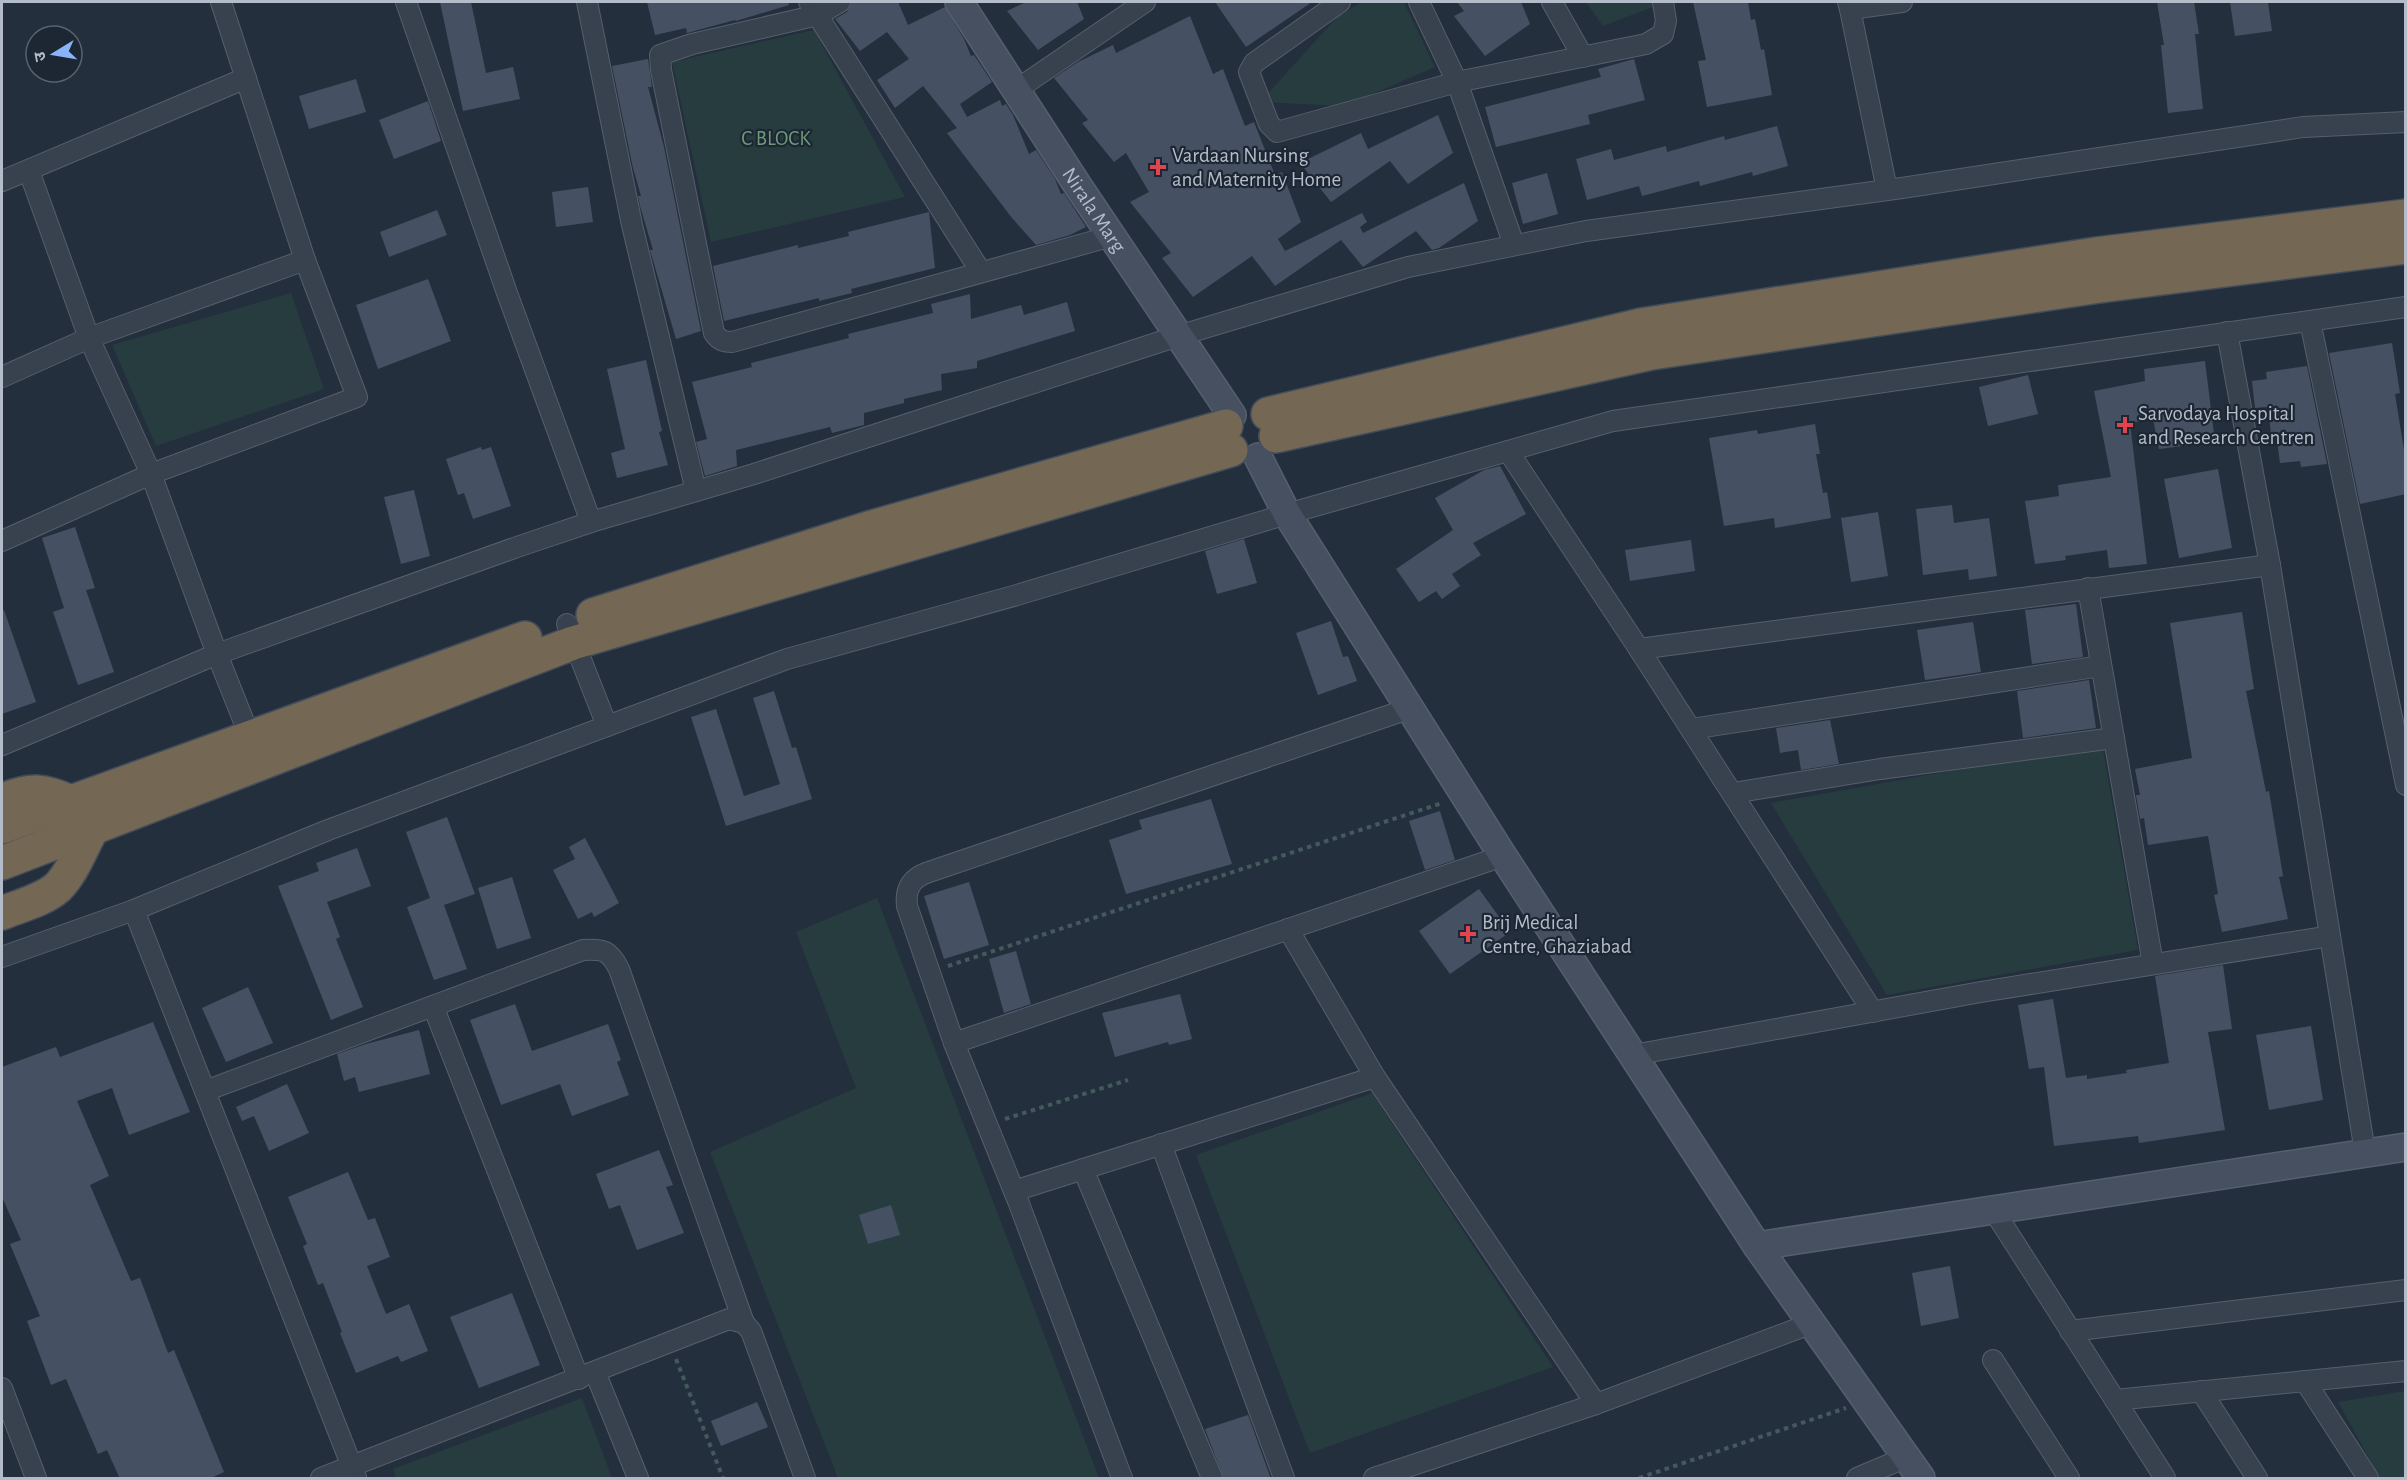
<svg xmlns="http://www.w3.org/2000/svg" width="2407" height="1480" font-family="'Alegreya Sans','Noto Sans Devanagari',sans-serif">
<style>
.green{fill:#263c3f}
.building{fill:#455162}
.lines{fill:none;stroke-linecap:round;stroke-linejoin:round}
.street-casing{stroke:#565f6c;stroke-width:22}
.secondary-casing{stroke:#565f6c;stroke-width:30}
.highway-casing{stroke:#434c59;stroke-width:36}
.path{stroke:#44595c;stroke-width:4;stroke-dasharray:4.5 4.5;stroke-linecap:butt}
.street{stroke:#38414e;stroke-width:20}
.secondary{stroke:#465061;stroke-width:27}
.highway{stroke:#746855;stroke-width:33}
.health-dot{fill:#e0444e;stroke:#1d2633;stroke-width:2}
.labels{text-anchor:middle;stroke-width:4.5;stroke-linejoin:round;paint-order:stroke}
.park-label{font-size:21px;fill:#6b9a76;stroke:#1d2633}
.poi-label{font-size:21px;fill:#b4bcc9;stroke:#1d2633;text-anchor:start}
.street-label{font-size:21px;fill:#b4bcc9;stroke:#1d2633}
</style>
<rect width="100%" height="100%" fill="#242f3e"/>
<g class="green">
<polygon points="1362,2 1404,2 1435,67 1345,106 1260,102 1338,16"/>
<polygon points="1586,2 1663,2 1663,3 1603,26"/>
<polygon points="814,30 905,197 711,242 672,62"/>
<polygon points="291,293 324,389 156,446 112,345"/>
<polygon points="2102,744 2138,950 1887,995 1771,803"/>
<polygon points="877,898 1099,1478 838,1478 710,1152 856,1088 796,932"/>
<polygon points="1372,1093 1553,1367 1310,1453 1196,1155"/>
<polygon points="2405,1391 2405,1478 2380,1478 2338,1402"/>
<polygon points="582,1398 612,1478 396,1478 393,1469"/>
</g>
<g class="building">
<polygon points="440,2 471,2 486,73 513,67 520,99 463,111"/>
<polygon points="647,2 788,2 789,5 736,21 735,20 687,33 686,28 655,35"/>
<polygon points="852,2 898,2 908,25 945,7 964,39 971,56 974,55 992,82 960,104 967,117 1000,100 1002,106 1006,104 1013,115 1029,154 1036,150 1055,179 1061,194 1064,193 1086,227 1070,235 1036,245 1012,218 947,133 957,128 923,86 895,108 877,80 909,59 887,32 860,51 835,19 847,12"/>
<polygon points="1026,2 1077,2 1084,19 1038,50 1007,11"/>
<polygon points="1215,2 1312,2 1246,47"/>
<polygon points="1457,2 1521,2 1530,24 1485,56 1454,16 1464,11"/>
<polygon points="1693,2 1748,2 1751,20 1755,19 1761,50 1764,49 1772,95 1707,107 1698,61 1706,60"/>
<polygon points="2157,2 2194,2 2199,34 2195,34 2203,109 2168,113 2161,45 2164,45"/>
<polygon points="2230,2 2268,2 2272,31 2235,36"/>
<polygon points="1190,16 1213,74 1223,69 1245,126 1254,122 1275,175 1282,172 1301,222 1278,239 1285,251 1362,213 1367,222 1360,227 1363,233 1464,183 1478,221 1439,248 1432,250 1416,231 1363,267 1341,240 1275,286 1252,256 1193,297 1162,258 1171,253 1130,202 1149,192 1126,153 1114,162 1082,123 1088,120 1054,78 1078,62 1113,45 1116,53"/>
<polygon points="648,59 652,87 648,87 664,147 701,331 676,339 650,250 653,250 640,206 638,196 641,196 633,168 612,66"/>
<polygon points="1634,59 1645,100 1588,115 1590,124 1496,147 1485,107 1601,77 1598,69"/>
<polygon points="356,79 366,112 309,129 299,96"/>
<polygon points="428,101 441,141 394,159 379,120"/>
<polygon points="1438,115 1453,153 1408,184 1390,161 1331,202 1300,163 1361,133 1368,149"/>
<polygon points="1777,126 1788,166 1753,176 1752,172 1700,186 1699,181 1642,196 1639,186 1587,200 1576,159 1611,149 1614,160 1666,146 1667,152 1724,136 1725,140"/>
<polygon points="1547,173 1558,214 1523,224 1512,183"/>
<polygon points="588,187 593,222 556,227 552,192"/>
<polygon points="437,210 447,235 389,257 380,232"/>
<polygon points="929,212 935,268 851,289 852,293 819,301 819,298 724,321 713,266 798,245 798,248 849,236 848,232"/>
<polygon points="428,279 451,341 378,369 356,305"/>
<polygon points="970,294 971,319 1021,305 1024,315 1067,302 1075,331 977,361 977,368 941,374 942,390 904,399 904,403 864,413 864,425 832,433 830,427 736,450 737,466 705,476 696,442 707,439 692,382 752,367 751,363 849,338 848,334 933,313 931,304"/>
<polygon points="2392,343 2400,393 2395,394 2404,450 2406,450 2406,494 2360,504 2329,353"/>
<polygon points="646,360 662,431 659,432 668,465 617,478 611,453 625,449 607,369"/>
<polygon points="2205,361 2215,442 2159,449 2153,419 2130,423 2147,564 2109,568 2107,550 2065,556 2066,560 2035,564 2025,501 2059,496 2058,485 2111,477 2094,391 2145,381 2144,369"/>
<polygon points="2307,366 2327,464 2301,467 2300,461 2280,463 2276,434 2271,435 2268,407 2255,408 2252,381 2267,379 2266,372"/>
<polygon points="2028,375 2038,414 1988,426 1979,387"/>
<polygon points="1815,424 1820,454 1816,454 1823,493 1827,492 1831,518 1775,528 1774,518 1724,526 1709,438 1757,430 1758,434"/>
<polygon points="481,447 482,450 491,447 511,506 473,519 464,493 458,495 446,459"/>
<polygon points="1500,466 1526,514 1473,543 1481,555 1452,574 1460,586 1442,599 1436,591 1419,602 1396,569 1453,530 1435,498 1484,470"/>
<polygon points="2218,469 2232,548 2179,558 2164,479"/>
<polygon points="414,490 430,556 401,564 384,497"/>
<polygon points="1952,505 1954,523 1989,518 1997,576 1969,580 1968,569 1923,575 1916,509"/>
<polygon points="1878,512 1888,576 1851,582 1841,518"/>
<polygon points="75,527 95,588 86,590 114,672 78,685 53,612 64,608 42,538"/>
<polygon points="1244,539 1257,583 1217,594 1205,551"/>
<polygon points="1691,540 1695,571 1630,581 1625,550"/>
<polygon points="2076,604 2083,657 2032,664 2025,610"/>
<polygon points="4,610 36,702 2,714 2,611"/>
<polygon points="2242,612 2254,689 2246,691 2266,792 2269,791 2283,876 2279,877 2288,919 2222,932 2214,895 2218,894 2208,836 2148,845 2144,818 2140,819 2136,795 2140,795 2135,769 2192,758 2170,623"/>
<polygon points="1331,621 1343,657 1348,656 1357,681 1318,695 1296,633"/>
<polygon points="1973,622 1981,672 1925,680 1917,630"/>
<polygon points="2089,680 2096,728 2023,738 2017,691"/>
<polygon points="774,691 792,748 796,747 812,799 726,826 691,717 716,709 744,796 780,784 753,698"/>
<polygon points="1830,720 1839,764 1801,770 1798,750 1780,753 1776,728"/>
<polygon points="1211,799 1232,864 1126,894 1109,840 1142,829 1139,820"/>
<polygon points="1440,811 1455,860 1425,870 1409,821"/>
<polygon points="447,817 475,894 444,905 467,969 434,980 407,907 430,898 406,832"/>
<polygon points="585,838 619,903 594,917 592,912 578,919 553,870 575,859 569,847"/>
<polygon points="357,848 371,886 327,902 340,937 336,939 363,1007 331,1020 278,886 319,871 316,863"/>
<polygon points="512,877 531,938 497,949 478,888"/>
<polygon points="969,882 989,945 944,959 924,896"/>
<polygon points="1479,889 1510,932 1450,974 1419,931"/>
<polygon points="1016,951 1031,1004 1004,1013 989,959"/>
<polygon points="2223,965 2232,1029 2208,1032 2225,1130 2139,1143 2138,1136 2054,1146 2044,1067 2029,1069 2018,1005 2053,999 2066,1078 2087,1075 2087,1079 2127,1073 2126,1070 2169,1063 2155,976"/>
<polygon points="248,987 273,1043 226,1062 202,1008"/>
<polygon points="1180,994 1192,1039 1169,1045 1168,1042 1115,1057 1102,1013"/>
<polygon points="515,1004 532,1051 608,1024 621,1060 617,1062 629,1095 572,1116 560,1084 501,1105 470,1020"/>
<polygon points="153,1022 190,1112 129,1135 112,1088 77,1101 109,1176 90,1185 131,1281 140,1278 168,1353 174,1350 224,1472 209,1479 120,1479 107,1450 98,1454 66,1379 51,1385 27,1321 40,1316 10,1244 21,1240 2,1197 2,1067 56,1047 60,1057"/>
<polygon points="2311,1026 2323,1100 2269,1110 2256,1035"/>
<polygon points="419,1030 430,1074 359,1092 355,1077 344,1081 337,1054 366,1044"/>
<polygon points="287,1084 309,1133 269,1151 254,1116 242,1121 236,1107"/>
<polygon points="659,1150 673,1185 666,1187 684,1233 637,1250 620,1205 609,1209 596,1174"/>
<polygon points="348,1172 368,1220 375,1218 390,1257 367,1266 386,1314 409,1304 428,1351 401,1362 398,1356 356,1373 340,1333 342,1332 323,1283 318,1285 303,1246 307,1244 288,1197"/>
<polygon points="891,1205 900,1235 868,1244 859,1215"/>
<polygon points="1950,1266 1959,1318 1921,1326 1912,1273"/>
<polygon points="512,1293 540,1365 479,1388 450,1317"/>
<polygon points="757,1402 768,1427 721,1446 711,1421"/>
<polygon points="1248,1415 1271,1479 1224,1479 1205,1429"/>
</g>
<g class="lines">
<defs>
<g id="street">
<polyline points="406,2 507,293 591,522"/>
<polyline points="587,2 632,225 696,491"/>
<polyline points="809,2 981,272"/>
<path d="M840 2 818 15 692 44 660 55 661 70 714 333C719 340 723 342 732 342L1112 236"/>
<polyline points="1340,2 1254,63 1249,72 1269,124 1277,132 1457,82 1646,44 1663,34 1666,21 1663,2"/>
<polyline points="1419,2 1457,82 1514,245"/>
<polyline points="1552,2 1583,57"/>
<polyline points="1848,2 1850,9 1902,2"/>
<polyline points="1850,9 1887,190"/>
<polyline points="1016,90 1145,2"/>
<polyline points="29,171 89,338 151,474 217,654 250,737"/>
<polyline points="2,181 246,78"/>
<polyline points="2310,321 2406,785"/>
<polyline points="2227,332 2270,565 2365,1152"/>
<polyline points="2,377 89,338 305,260"/>
<polyline points="1508,451 1639,649 1873,1012"/>
<polyline points="2,541 151,474 357,397 305,260 221,2"/>
<polyline points="2088,588 2153,964"/>
<polyline points="567,624 607,726"/>
<polyline points="1639,649 2270,565"/>
<polyline points="1691,729 2101,666"/>
<polyline points="2,745 217,654 517,547 591,522 754,474 1178,336 1408,267 1586,231 1902,188 2303,127 2406,122"/>
<polyline points="1733,793 1880,769 2114,738"/>
<polyline points="134,910 356,1477"/>
<polyline points="1288,929 1375,1077 1596,1404"/>
<polyline points="2,957 134,910 328,830 787,659 1017,595 1287,514 1613,421 2406,307"/>
<polyline points="433,1006 579,1379"/>
<polyline points="954,1043 1503,856"/>
<polyline points="1633,1055 1981,992 2330,936"/>
<path d="M205 1091 583 950C604 949 609 950 619 969L744 1323"/>
<polyline points="1161,1144 1284,1478"/>
<polyline points="1083,1169 1212,1478"/>
<polyline points="1014,1191 1375,1077"/>
<polyline points="1994,1211 2165,1478"/>
<polyline points="2070,1331 2406,1290"/>
<polyline points="1993,1360 2069,1478"/>
<polyline points="595,1372 638,1478"/>
<polyline points="2305,1381 2368,1478"/>
<polyline points="2,1388 36,1478"/>
<polyline points="2201,1391 2257,1478"/>
<polyline points="2115,1400 2406,1371"/>
<polyline points="321,1478 729,1319 744,1323 751,1331 805,1478"/>
<path d="M1122 1478 1018 1201 954 1043 907 906C905 889 911 879 926 873L1411 708"/>
<polyline points="1374,1478 1596,1404 1810,1324"/>
<polyline points="1857,1478 1907,1457"/>
</g>
<g id="secondary">
<path id="s1" d="M959 2 1078 186 1232 415"/>
<polyline points="1258,457 1287,514 1503,856 1757,1246 1921,1478"/>
<polyline points="1757,1246 2406,1147"/>
</g>
<g id="highway">
<polyline points="1268,414 1641,325 2096,254 2406,216"/>
<polyline points="1276,436 1652,353 2100,286 2406,247"/>
<polyline points="593,615 872,527 1226,426"/>
<path d="M2 800C34 789 39 789 71 802"/>
<polyline points="2,827 525,638"/>
<polyline points="2,863 573,643 1231,450"/>
<path d="M2 913C19 906 44 900 58 887 73 872 82 847 92 829"/>
</g>
</defs>
<use href="#street" class="street-casing"/>
<use href="#secondary" class="secondary-casing"/>
<use href="#highway" class="highway-casing"/>
<g class="path">
<polyline points="948,966 1442,803"/>
<polyline points="1005,1119 1128,1080"/>
<polyline points="676,1359 723,1478"/>
<polyline points="1639,1478 1846,1408"/>
</g>
<use href="#street" class="street"/>
<use href="#secondary" class="secondary"/>
<use href="#highway" class="highway"/>
</g>
<g class="health-dot">
<path d="M1155 158h6v6h6v6h-6v6h-6v-6h-6v-6h6z"/>
<path d="M2122 416h6v6h6v6h-6v6h-6v-6h-6v-6h6z"/>
<path d="M1465 925h6v6h6v6h-6v6h-6v-6h-6v-6h6z"/>
</g>
<g class="labels">
<g class="park-label">
<text x="776" y="145">C BLOCK</text>
</g>
<g class="poi-label">
<text x="1172" y="162">Vardaan Nursing<tspan x="1172" dy="24">and Maternity Home</tspan></text>
<text x="2138" y="420">Sarvodaya Hospital<tspan x="2138" dy="24">and Research Centren</tspan></text>
<text x="1482" y="929">Brij Medical<tspan x="1482" dy="24">Centre, Ghaziabad</tspan></text>
</g>
<g class="street-label">
<text dy="7" stroke="none"><textPath href="#s1" startOffset="248">Nirala Marg</textPath></text>
</g>
</g>
<rect width="2407" height="1480" fill="none" stroke="#b4bcc9" stroke-width="6"/>
<g transform="translate(54 54) rotate(259)"><circle r="28" fill="#1d2633" stroke="#59626f" stroke-width="1.5"/>
<path d="M0-4.5L10 22L0 15L-10 22Z" fill="#8ab4f8"/>
<text y="-9" font-size="16" font-weight="bold" text-anchor="middle" fill="#b4bcc9">उ</text>
</g>
</svg>
